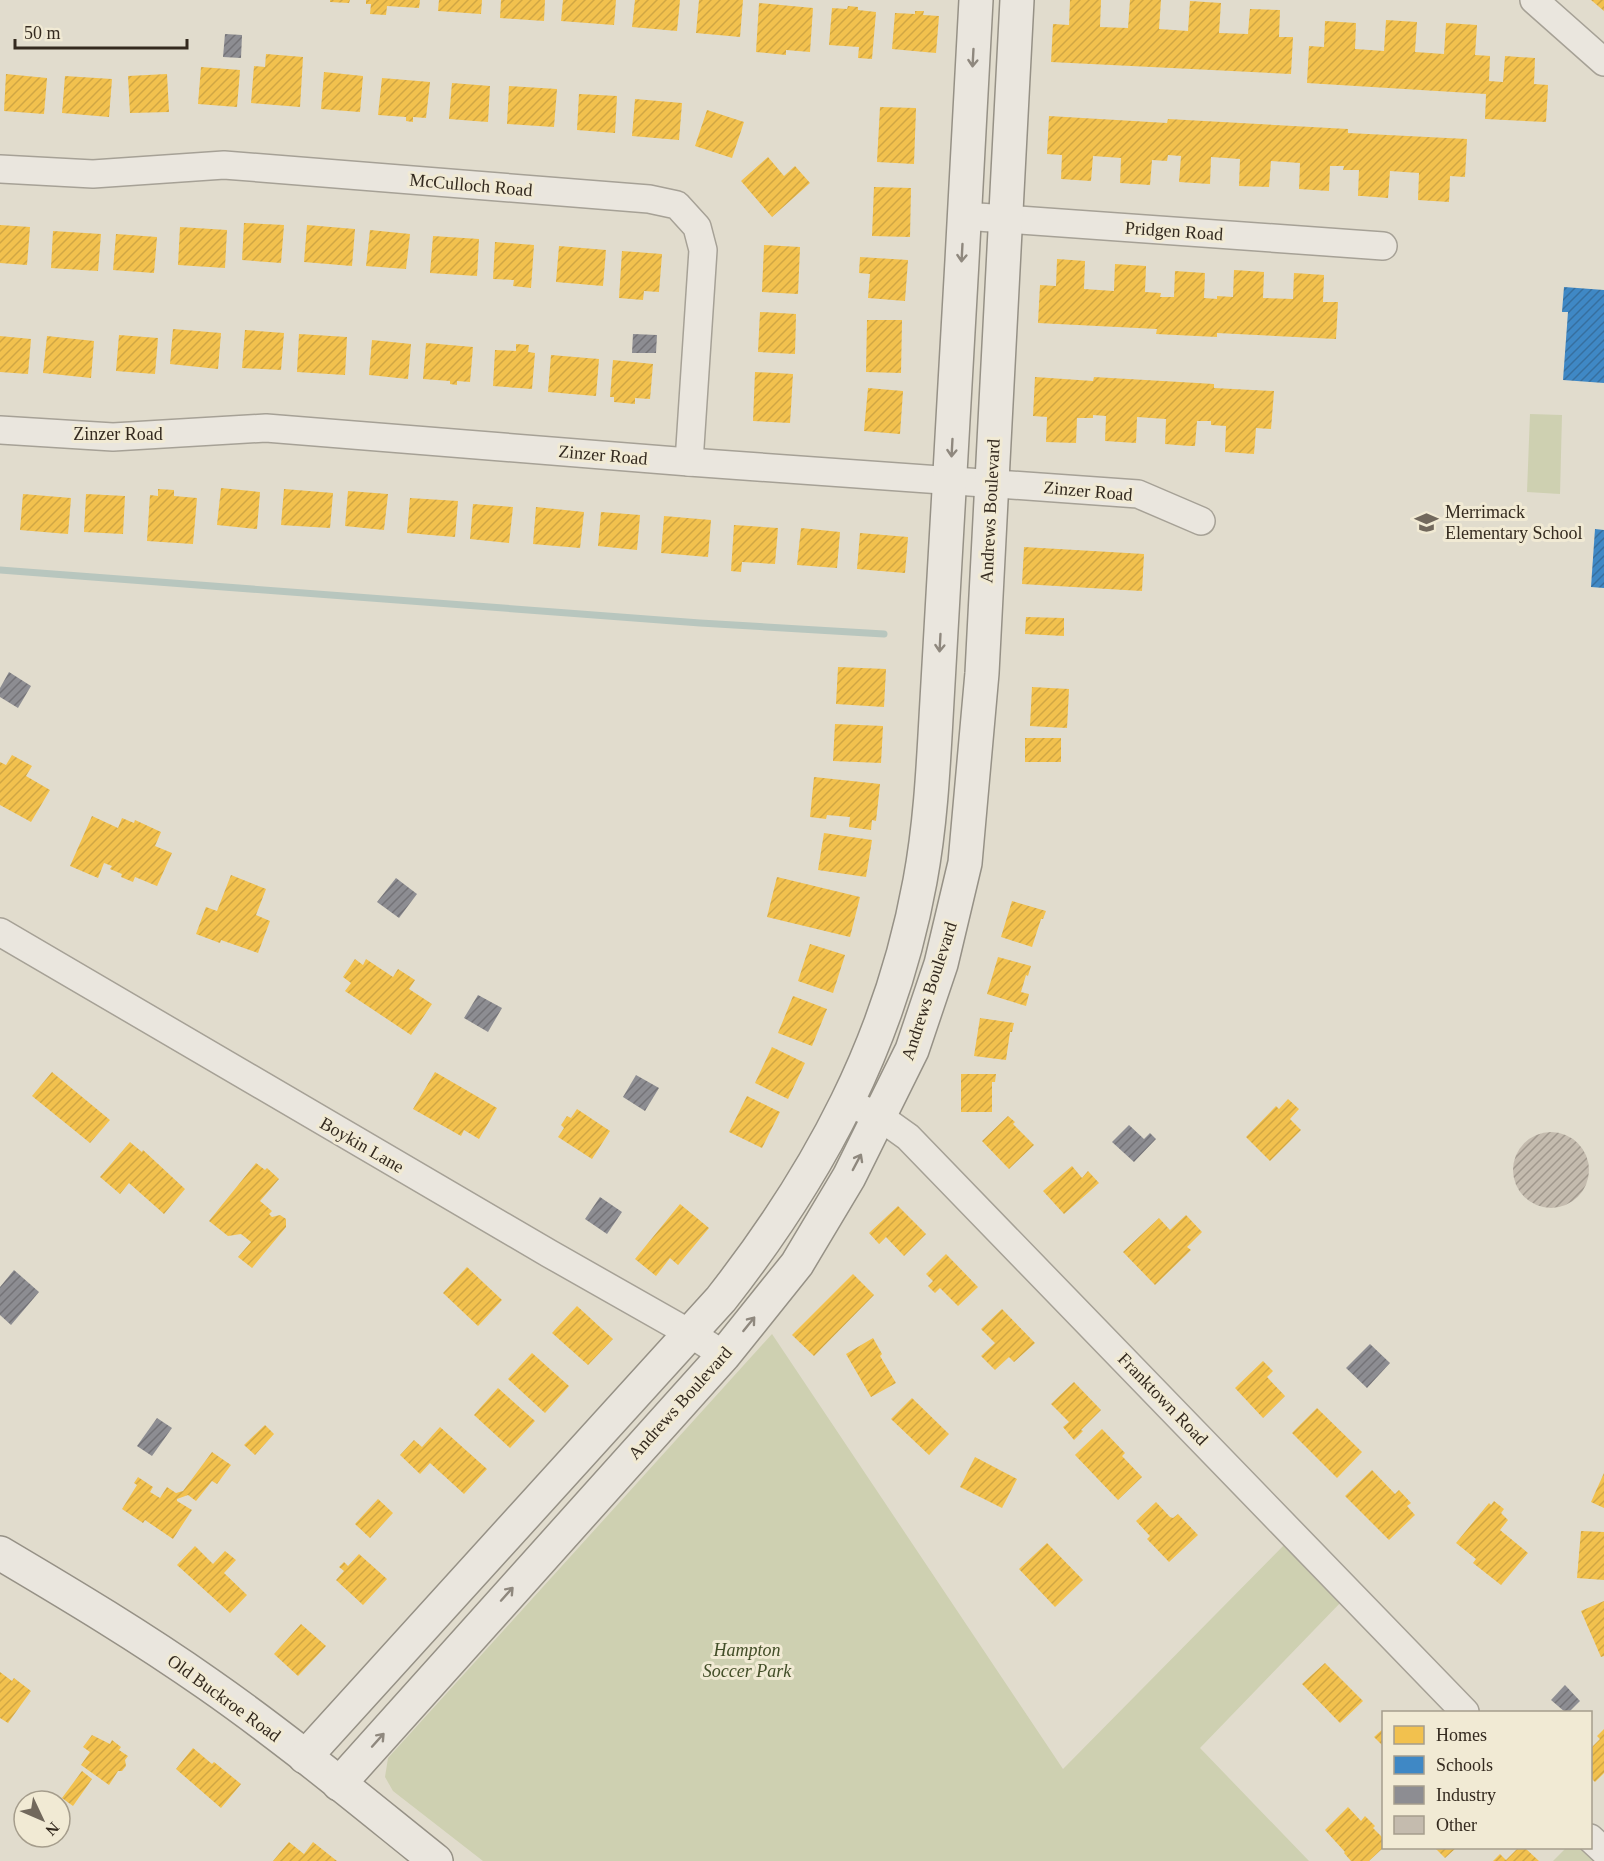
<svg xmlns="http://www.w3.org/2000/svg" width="1604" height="1861" font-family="Georgia,serif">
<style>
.green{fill:#ced0b1}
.homes{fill:url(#homes-hatch)}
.schools{fill:url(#schools-hatch)}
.industry{fill:url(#industry-hatch)}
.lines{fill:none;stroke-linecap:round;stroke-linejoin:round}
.stream{stroke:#b8c6be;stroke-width:7}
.building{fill:url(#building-hatch)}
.street-casing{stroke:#a6a196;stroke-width:30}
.secondary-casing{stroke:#969186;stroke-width:36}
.street{stroke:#eae6de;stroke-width:27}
.secondary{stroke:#eae6de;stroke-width:33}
.oneway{stroke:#8f887e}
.labels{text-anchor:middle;stroke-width:6;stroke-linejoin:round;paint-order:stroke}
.street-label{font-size:18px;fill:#342a1f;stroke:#f1ead4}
.poi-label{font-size:18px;fill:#342a1f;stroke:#f1ead4;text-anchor:start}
.park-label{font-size:18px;font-style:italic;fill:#434e28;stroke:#f1ead4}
</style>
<defs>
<pattern id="homes-hatch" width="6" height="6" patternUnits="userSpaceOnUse" patternTransform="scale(1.5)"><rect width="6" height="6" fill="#f2c14e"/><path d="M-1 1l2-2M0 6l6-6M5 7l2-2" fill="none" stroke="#d0a644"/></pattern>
<pattern id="schools-hatch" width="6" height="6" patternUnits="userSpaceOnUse" patternTransform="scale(1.5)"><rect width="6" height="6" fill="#3f88c5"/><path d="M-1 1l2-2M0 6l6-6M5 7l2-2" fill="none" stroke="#366f9f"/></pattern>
<pattern id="industry-hatch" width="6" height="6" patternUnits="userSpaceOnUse" patternTransform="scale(1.5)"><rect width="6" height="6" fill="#8d8d92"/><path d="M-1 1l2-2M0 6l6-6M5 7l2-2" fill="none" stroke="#747377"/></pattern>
<pattern id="building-hatch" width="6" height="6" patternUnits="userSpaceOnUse" patternTransform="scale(1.5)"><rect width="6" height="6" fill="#c4bbae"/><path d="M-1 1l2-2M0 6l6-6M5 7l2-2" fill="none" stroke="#a0988d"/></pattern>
</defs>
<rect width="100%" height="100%" fill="#e1dccd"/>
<g class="green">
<polygon points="1530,414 1562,415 1560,494 1527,492"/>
<polygon points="772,1334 1063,1769 1287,1542 1343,1600 1200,1748 1309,1861 483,1861 393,1791 385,1777 388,1758"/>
<polygon points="1566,1848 1587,1848 1601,1861 1553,1861"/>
</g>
<g class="homes">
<polygon points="330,0 350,0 349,3 330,2"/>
<polygon points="366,0 420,0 419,8 387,6 386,15 370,14 371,4 366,4"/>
<polygon points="439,0 482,0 481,14 438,11"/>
<polygon points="501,0 545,0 544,21 500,18"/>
<polygon points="563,0 616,0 614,25 561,21"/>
<polygon points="635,0 680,0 677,31 632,27"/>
<polygon points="699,0 743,0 740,37 696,33"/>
<polygon points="1070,0 1101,0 1100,27 1128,28 1130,0 1161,0 1159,29 1188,31 1190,1 1221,3 1219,33 1248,34 1250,9 1280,10 1279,37 1293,37 1291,74 1051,62 1053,24 1069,25"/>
<polygon points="1591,0 1604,0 1604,11"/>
<polygon points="759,3 813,8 810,52 786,50 786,55 756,52"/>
<polygon points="848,6 858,7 858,10 876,12 872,59 858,58 859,47 829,45 832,8 847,9"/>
<polygon points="915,11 924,11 923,15 939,16 936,53 892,49 895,13 915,14"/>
<polygon points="1386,20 1417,22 1415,52 1444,54 1446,23 1477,25 1475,55 1490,56 1489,81 1503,82 1505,56 1535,58 1534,84 1548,85 1546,122 1485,119 1486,94 1307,83 1309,46 1324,47 1325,21 1356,23 1355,49 1384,51"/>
<polygon points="266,54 303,57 300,107 251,103 254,66 265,67"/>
<polygon points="201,67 240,70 237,107 198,104"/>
<polygon points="324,72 363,76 360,112 321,109"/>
<polygon points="6,74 47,78 44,114 4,111"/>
<polygon points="167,74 169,112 130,113 128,76"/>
<polygon points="65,76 112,79 109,117 62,113"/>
<polygon points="382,78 430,82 426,118 413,117 413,122 406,121 406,117 378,115"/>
<polygon points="452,83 490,86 488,122 449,119"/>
<polygon points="509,86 557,89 554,127 507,124"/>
<polygon points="579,94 617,96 615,133 577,130"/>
<polygon points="635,99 682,103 679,140 632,136"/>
<polygon points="880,107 916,108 914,164 877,162"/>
<polygon points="707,110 744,122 732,158 695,146"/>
<polygon points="1049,116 1167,123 1168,119 1348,129 1348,133 1467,139 1465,177 1450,176 1449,202 1418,200 1419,173 1390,171 1388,198 1362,196 1358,196 1359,170 1343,170 1344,166 1330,166 1329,191 1299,189 1300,163 1271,161 1269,187 1239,186 1240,159 1211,157 1210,184 1179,182 1181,156 1168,155 1167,161 1152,160 1150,185 1120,183 1121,158 1093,156 1091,181 1061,179 1062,155 1047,154"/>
<polygon points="768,157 784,176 795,166 810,183 772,217 741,181"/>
<polygon points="874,187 911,188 910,237 872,236"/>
<polygon points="244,223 284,225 281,263 242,260"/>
<polygon points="0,225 30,227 27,265 0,263"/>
<polygon points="307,225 355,229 352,266 304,262"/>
<polygon points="180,227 227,230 225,268 178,265"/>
<polygon points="370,230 410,234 406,269 366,266"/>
<polygon points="53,231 101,234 98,271 51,268"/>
<polygon points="116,234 157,237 154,273 113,270"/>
<polygon points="433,236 479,239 477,276 430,273"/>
<polygon points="495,242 534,245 531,288 513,286 514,280 493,279"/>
<polygon points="764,245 800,247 798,294 762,292"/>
<polygon points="559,246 606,250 603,286 556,282"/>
<polygon points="622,251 662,254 659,292 644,291 643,300 619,298"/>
<polygon points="860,257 908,260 905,301 868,298 870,274 859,273"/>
<polygon points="1057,259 1085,261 1084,289 1114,291 1115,264 1146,266 1145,292 1161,293 1160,297 1174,297 1175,271 1205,273 1204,298 1217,299 1217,296 1233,297 1234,270 1264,272 1263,298 1293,299 1294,273 1324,275 1323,302 1338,302 1336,339 1217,333 1217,337 1156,334 1157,329 1038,323 1040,285 1056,286"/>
<polygon points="760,312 796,314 795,354 758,352"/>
<polygon points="867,320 902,320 901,373 866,372"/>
<polygon points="173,329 221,333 218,369 170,364"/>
<polygon points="245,330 284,333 281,370 242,368"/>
<polygon points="299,334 347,337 345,375 297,372"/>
<polygon points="119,335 158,338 155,374 116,371"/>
<polygon points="0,336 31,339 28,374 0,372"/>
<polygon points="47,336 94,341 91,378 43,373"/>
<polygon points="372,340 411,344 408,379 369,375"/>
<polygon points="426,343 473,347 470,382 457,381 457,385 450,384 450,381 423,379"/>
<polygon points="516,344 529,345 528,352 535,353 532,389 493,386 495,350 516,351"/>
<polygon points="551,355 599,359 596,396 548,392"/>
<polygon points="613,360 653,364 650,399 635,398 635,404 614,402 614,397 610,397"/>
<polygon points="755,372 793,374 790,423 753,421"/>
<polygon points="1035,377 1093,381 1094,377 1214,384 1214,388 1274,391 1271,429 1256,428 1254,454 1225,452 1226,426 1211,425 1211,421 1197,421 1195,446 1190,446 1165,444 1166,419 1137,417 1136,443 1105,441 1106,416 1093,415 1093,418 1077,418 1076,443 1046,442 1047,417 1033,416"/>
<polygon points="868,388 903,391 900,434 864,431"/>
<polygon points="221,488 260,492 257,529 217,525"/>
<polygon points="158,489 174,490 174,496 197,498 193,544 147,541 150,495 158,496"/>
<polygon points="284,489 333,493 330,528 281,525"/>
<polygon points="348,491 388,494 384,530 345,526"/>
<polygon points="23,494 71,498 68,534 20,530"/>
<polygon points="86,494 125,496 123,534 84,532"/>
<polygon points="410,498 458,501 455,537 407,533"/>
<polygon points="473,504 513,507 509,543 470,539"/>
<polygon points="536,507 584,512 580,548 533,544"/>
<polygon points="601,512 640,515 637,550 598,546"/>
<polygon points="664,516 711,520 708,557 661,553"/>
<polygon points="734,525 778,528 775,564 742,562 741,572 731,571"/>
<polygon points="801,528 840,532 837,568 797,565"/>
<polygon points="860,533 908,537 905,573 857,569"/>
<polygon points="1024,547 1144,554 1142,591 1022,584"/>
<polygon points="1026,617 1064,618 1064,636 1025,634"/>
<polygon points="838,667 886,669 884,707 836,704"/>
<polygon points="1032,687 1069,689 1067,728 1030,726"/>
<polygon points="835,724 883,726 881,763 833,761"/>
<rect x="1025" y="738" width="36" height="24"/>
<polygon points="12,755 32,766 26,776 50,790 31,822 0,805 0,762 6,765"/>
<polygon points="814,777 880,784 876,821 872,820 871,830 849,827 850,817 827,815 826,819 810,817"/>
<polygon points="92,816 118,828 122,818 134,823 135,820 161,832 155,846 172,853 157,886 135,877 133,882 121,877 122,874 110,869 112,866 104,863 98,878 70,866"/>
<polygon points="824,833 872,840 866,877 818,870"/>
<polygon points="231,875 266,889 256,915 270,921 258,953 221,940 220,943 196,934 206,907 217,911"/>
<polygon points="777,877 860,897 850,937 767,917"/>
<polygon points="1012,901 1046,911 1043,919 1041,919 1032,947 1001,937"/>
<polygon points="810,944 845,955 833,993 798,981"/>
<polygon points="998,957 1031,966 1028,976 1026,975 1021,992 1029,994 1026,1006 987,994"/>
<polygon points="355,959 363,965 366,959 393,977 398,969 415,980 409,989 432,1004 411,1035 345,991 351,983 343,977"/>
<polygon points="793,996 827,1009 812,1046 778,1033"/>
<polygon points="980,1018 1014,1023 1012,1032 1010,1032 1006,1060 974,1056"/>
<polygon points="772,1047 805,1063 788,1099 755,1083"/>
<polygon points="52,1072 110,1120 90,1143 32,1096"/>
<polygon points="435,1072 497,1108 479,1139 464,1130 461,1136 413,1109"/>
<polygon points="961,1074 996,1074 995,1082 992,1082 992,1112 961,1112"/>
<polygon points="747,1096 780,1112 762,1148 729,1132"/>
<polygon points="1288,1099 1299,1109 1290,1119 1301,1130 1270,1161 1246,1137 1276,1106 1279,1109"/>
<polygon points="577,1109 610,1131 592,1159 558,1137 564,1128 561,1125 567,1116 571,1118"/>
<polygon points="1008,1116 1015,1122 1013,1124 1034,1145 1009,1169 982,1141"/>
<polygon points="130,1142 142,1152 143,1150 185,1189 164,1214 129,1183 120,1194 100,1177"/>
<polygon points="256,1163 265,1170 267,1168 279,1179 260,1201 272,1211 269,1214 272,1217 280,1215 286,1219 286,1227 252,1268 238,1257 251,1242 241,1234 228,1236 209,1221"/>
<polygon points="1072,1166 1082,1178 1088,1171 1099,1183 1064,1214 1043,1191"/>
<polygon points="680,1204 709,1228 678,1265 670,1258 656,1276 635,1259"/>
<polygon points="898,1206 926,1234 904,1256 886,1237 879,1244 869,1233"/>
<polygon points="1186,1215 1202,1232 1187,1247 1191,1250 1155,1285 1123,1252 1159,1218 1170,1230"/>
<polygon points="946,1254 978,1287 958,1306 940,1288 935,1293 928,1286 933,1281 926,1274"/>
<polygon points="467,1267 502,1300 478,1326 443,1293"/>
<polygon points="853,1274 874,1295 814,1356 792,1335"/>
<polygon points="577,1306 613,1339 588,1365 552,1333"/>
<polygon points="1002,1309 1035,1343 1014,1362 1009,1357 995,1370 981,1356 995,1343 981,1329"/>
<polygon points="873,1338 882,1354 880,1356 896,1383 871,1397 846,1354"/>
<polygon points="532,1353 569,1386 545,1413 508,1379"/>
<polygon points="1263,1361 1273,1371 1267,1377 1285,1396 1263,1418 1235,1388"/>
<polygon points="1074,1382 1101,1410 1081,1430 1083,1431 1074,1440 1063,1427 1069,1422 1051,1404"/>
<polygon points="498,1388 535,1421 510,1448 474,1415"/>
<polygon points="912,1398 949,1434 929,1455 891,1419"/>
<polygon points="1317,1408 1362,1452 1337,1478 1292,1433"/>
<polygon points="265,1425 274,1434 255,1455 244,1445"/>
<polygon points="440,1427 487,1469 464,1494 430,1463 420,1474 400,1455 414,1440 422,1447"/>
<polygon points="1102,1429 1125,1453 1122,1456 1142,1477 1118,1500 1075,1455"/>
<polygon points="212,1452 231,1465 217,1484 212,1481 196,1501 188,1495 177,1499 177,1501 192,1510 173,1539 145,1520 143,1523 122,1509 137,1485 134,1483 138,1477 153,1487 150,1492 160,1498 167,1487 176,1493 183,1491"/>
<polygon points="975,1457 1017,1479 1002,1508 960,1487"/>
<polygon points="1372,1470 1395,1494 1399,1490 1411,1503 1407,1506 1415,1515 1389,1540 1345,1496"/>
<polygon points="1604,1473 1604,1508 1591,1502"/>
<polygon points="378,1499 393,1513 370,1538 355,1524"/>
<polygon points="1494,1501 1504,1509 1501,1513 1508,1520 1500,1530 1528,1553 1501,1585 1473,1563 1476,1559 1456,1543 1489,1503 1491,1505"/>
<polygon points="1156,1502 1170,1517 1173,1518 1178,1514 1198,1535 1169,1562 1147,1539 1150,1536 1136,1521"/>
<polygon points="1581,1531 1604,1532 1604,1580 1577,1578"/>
<polygon points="1047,1543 1083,1580 1055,1607 1019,1569"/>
<polygon points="195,1546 213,1564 225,1551 236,1560 224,1573 247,1595 230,1613 177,1565"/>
<polygon points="359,1554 387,1579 363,1605 336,1580 344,1571 339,1567 344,1562 348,1566"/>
<polygon points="1604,1601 1604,1656 1601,1657 1581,1611"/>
<polygon points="301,1624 326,1646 298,1676 274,1654"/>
<polygon points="1325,1663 1363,1701 1340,1723 1302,1684"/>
<polygon points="0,1672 12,1681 14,1678 31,1691 8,1723 0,1718"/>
<polygon points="1384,1728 1384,1747 1374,1737"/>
<polygon points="1604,1729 1604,1773 1595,1782 1590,1777 1590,1749 1600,1739 1597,1736"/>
<polygon points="92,1735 110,1744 112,1740 121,1747 119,1750 128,1756 125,1760 126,1766 122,1771 118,1771 109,1785 81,1765 90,1752 83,1747"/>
<polygon points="193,1748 212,1764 214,1762 241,1784 221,1808 176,1769"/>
<polygon points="82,1771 92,1779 73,1806 62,1798"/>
<polygon points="1348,1807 1361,1821 1365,1816 1375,1826 1373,1828 1384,1839 1384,1847 1369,1861 1351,1861 1344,1853 1345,1852 1325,1830"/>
<polygon points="289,1842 304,1854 313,1842 337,1861 273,1861"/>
<polygon points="1435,1848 1456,1848 1445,1858"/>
<polygon points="1518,1848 1525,1848 1539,1861 1493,1861 1500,1854 1506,1860"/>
</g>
<g class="schools">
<polygon points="1564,287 1604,290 1604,383 1563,380 1568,312 1562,312"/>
<polygon points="1595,529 1604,530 1604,588 1591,587"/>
</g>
<g class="industry">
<polygon points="225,34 242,35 241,58 223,57"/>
<polygon points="633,334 657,335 656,353 632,353"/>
<polygon points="9,672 31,686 18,708 0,697 0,688"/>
<polygon points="396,878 417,894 399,918 377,902"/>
<polygon points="478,995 502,1008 488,1032 464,1018"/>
<polygon points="636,1075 659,1088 645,1111 623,1097"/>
<polygon points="1129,1125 1144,1139 1150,1133 1156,1139 1134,1162 1112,1142"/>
<polygon points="600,1197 622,1212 607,1234 585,1219"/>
<polygon points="14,1270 39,1292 11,1325 0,1315 0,1287"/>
<polygon points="1370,1344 1390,1363 1367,1388 1346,1368"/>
<polygon points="157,1418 172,1428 152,1456 137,1446"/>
<polygon points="1565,1685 1580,1701 1569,1712 1565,1712 1551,1700"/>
</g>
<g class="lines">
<polyline class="stream" points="0,570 700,623 884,634"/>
</g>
<circle class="building" cx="1551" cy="1170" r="38"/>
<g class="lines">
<defs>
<g id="street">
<polyline points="1534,0 1604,62"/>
<polyline points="0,169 93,174 224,165 649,199 677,205 697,227 703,250 689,462"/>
<polyline points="964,216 1383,246"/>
<polyline points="0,430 113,437 266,428 689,462 1138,494 1201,521"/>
<polyline points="0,932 550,1254 691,1334 724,1355"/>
<polyline points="860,1108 880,1117 908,1137 1465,1712"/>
<polyline points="1590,1838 1604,1851"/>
</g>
<g id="secondary">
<path d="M0 1553C71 1595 141 1637 208 1684 287 1739 361 1801 436 1861"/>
<path d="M305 1757 721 1299C820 1173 891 1040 920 881 930 827 933 773 936 718 940 648 944 578 948 508 958 339 967 169 976 0"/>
<polyline points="339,1784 724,1355 797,1264 849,1177 912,1050 941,964 965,863 982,673 1017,0"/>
</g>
</defs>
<use href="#street" class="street-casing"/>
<use href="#secondary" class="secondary-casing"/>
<use href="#street" class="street"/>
<use href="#secondary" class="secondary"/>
</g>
<defs><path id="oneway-shaft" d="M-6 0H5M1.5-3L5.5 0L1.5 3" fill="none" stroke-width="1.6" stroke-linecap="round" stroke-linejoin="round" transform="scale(1.5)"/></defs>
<g class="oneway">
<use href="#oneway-shaft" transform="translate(973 58) rotate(93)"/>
<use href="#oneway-shaft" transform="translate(962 253) rotate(93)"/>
<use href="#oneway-shaft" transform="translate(952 448) rotate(93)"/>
<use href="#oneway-shaft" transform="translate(940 643) rotate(93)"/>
<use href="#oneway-shaft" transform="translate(857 1162) rotate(-62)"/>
<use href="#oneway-shaft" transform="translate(749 1324) rotate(-51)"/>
<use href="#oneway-shaft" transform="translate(507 1594) rotate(-48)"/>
<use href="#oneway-shaft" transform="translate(378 1740) rotate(-48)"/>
</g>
<defs>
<symbol id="school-bare" viewBox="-9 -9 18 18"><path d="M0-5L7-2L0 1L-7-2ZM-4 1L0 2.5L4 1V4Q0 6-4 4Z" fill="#71685c" stroke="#f1ead4" stroke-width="2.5" paint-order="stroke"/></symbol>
</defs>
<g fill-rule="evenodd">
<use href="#school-bare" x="1410" y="506" width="33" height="33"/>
</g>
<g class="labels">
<g class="street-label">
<text transform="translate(471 185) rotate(5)" y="6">McCulloch Road</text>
<text transform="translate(1174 231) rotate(4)" y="6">Pridgen Road</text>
<text x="118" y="440">Zinzer Road</text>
<text transform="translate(603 455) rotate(5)" y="6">Zinzer Road</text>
<text transform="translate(1088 491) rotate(5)" y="6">Zinzer Road</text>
<text transform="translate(990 511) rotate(-87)" y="6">Andrews Boulevard</text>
<text transform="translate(929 991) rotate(-72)" y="6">Andrews Boulevard</text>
<text transform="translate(362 1145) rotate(30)" y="6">Boykin Lane</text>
<text transform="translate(1163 1399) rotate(46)" y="6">Franktown Road</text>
<text transform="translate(680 1403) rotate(-48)" y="6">Andrews Boulevard</text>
<text transform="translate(224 1698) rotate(36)" y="6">Old Buckroe Road</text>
</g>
<g class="poi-label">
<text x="1445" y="518">Merrimack<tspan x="1445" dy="21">Elementary School</tspan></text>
</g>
<g class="park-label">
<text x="747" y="1656">Hampton<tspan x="747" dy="21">Soccer Park</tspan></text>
</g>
</g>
<rect x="1382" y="1711" width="210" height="138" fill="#f1ead4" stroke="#a59d8c" stroke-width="1.5"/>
<rect x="1394" y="1726" width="30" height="18" fill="#f2c14e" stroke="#a59d8c" stroke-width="1.5"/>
<text x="1436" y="1741" font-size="18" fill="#342a1f">Homes</text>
<rect x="1394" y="1756" width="30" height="18" fill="#3f88c5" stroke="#a59d8c" stroke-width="1.5"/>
<text x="1436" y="1771" font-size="18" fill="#342a1f">Schools</text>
<rect x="1394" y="1786" width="30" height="18" fill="#8d8d92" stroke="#a59d8c" stroke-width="1.5"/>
<text x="1436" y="1801" font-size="18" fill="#342a1f">Industry</text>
<rect x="1394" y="1816" width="30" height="18" fill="#c4bbae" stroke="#a59d8c" stroke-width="1.5"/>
<text x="1436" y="1831" font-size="18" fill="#342a1f">Other</text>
<g transform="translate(42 1819) rotate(134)"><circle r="28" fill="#f1ead4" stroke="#a59d8c" stroke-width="1.5"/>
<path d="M0-4.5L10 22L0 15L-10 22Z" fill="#71685c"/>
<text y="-9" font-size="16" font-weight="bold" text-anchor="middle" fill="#342a1f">N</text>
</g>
<path d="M15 39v9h172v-9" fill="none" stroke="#342a1f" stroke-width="3"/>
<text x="24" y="39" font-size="18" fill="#342a1f" stroke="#f1ead4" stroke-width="4.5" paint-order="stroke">50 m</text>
</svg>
